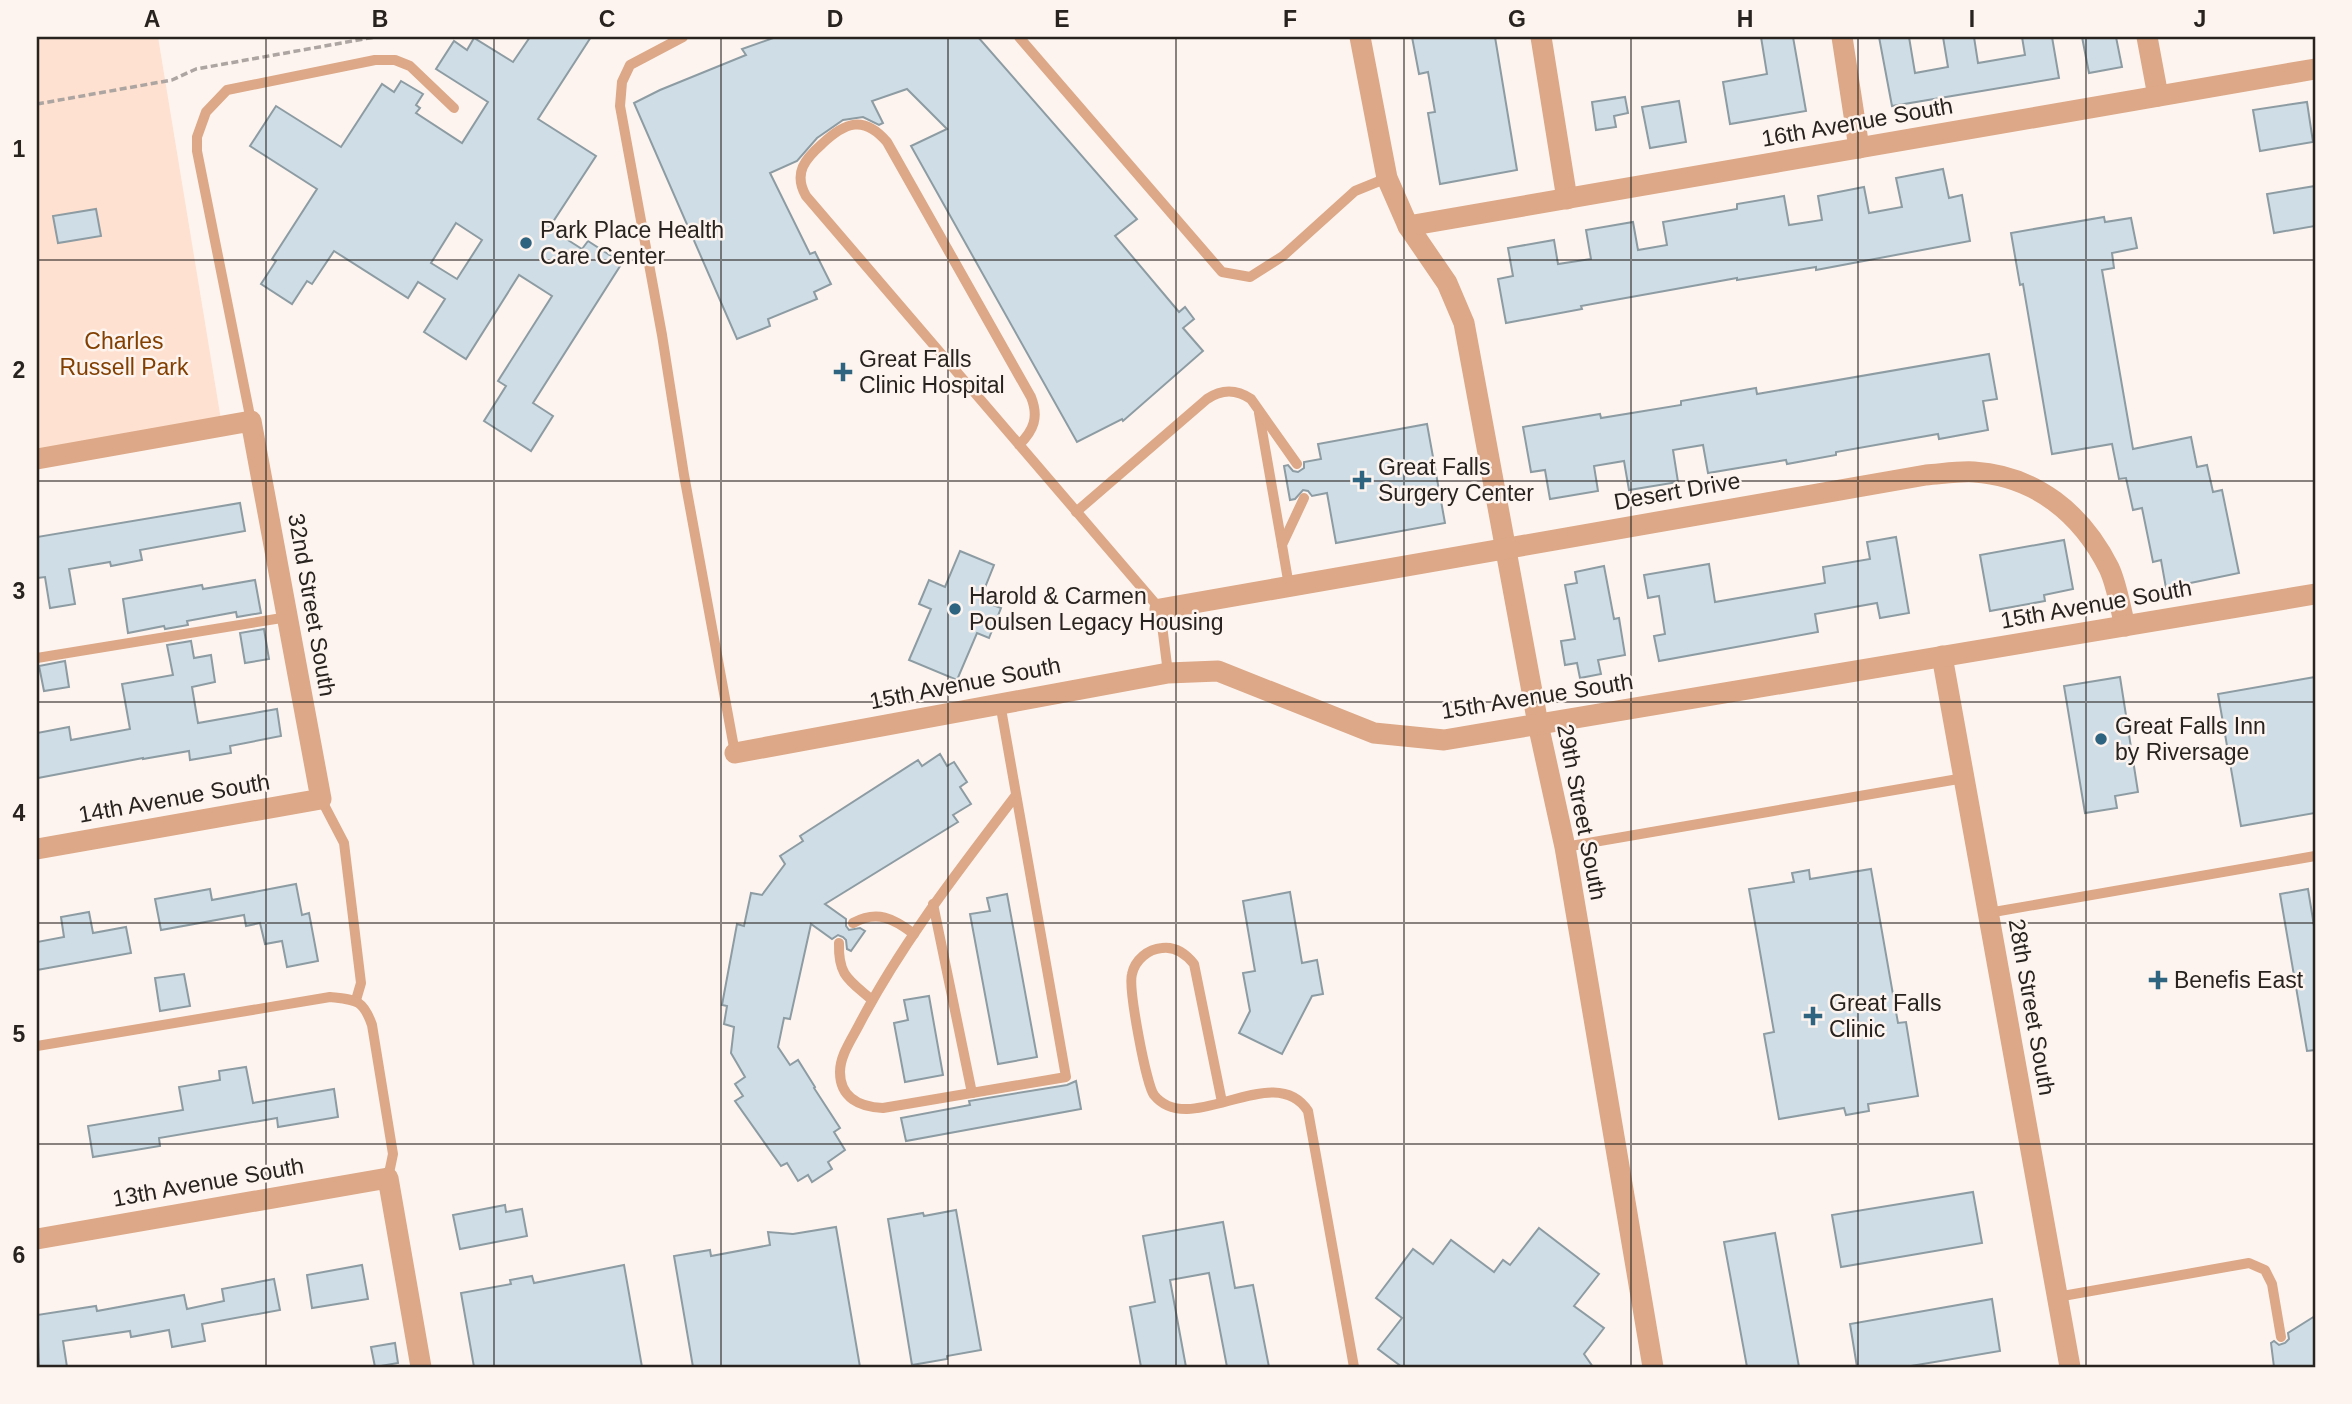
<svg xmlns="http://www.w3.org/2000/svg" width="2352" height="1404" font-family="Arial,sans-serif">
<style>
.green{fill:#fee1d0}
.building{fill:#cfdee6;stroke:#8d9ba3;stroke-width:2;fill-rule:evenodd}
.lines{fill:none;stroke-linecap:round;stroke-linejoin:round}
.path{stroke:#ada5a1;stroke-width:3.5;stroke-dasharray:7 3.5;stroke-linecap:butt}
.service{stroke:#dca887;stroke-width:10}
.minor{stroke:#dca887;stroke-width:21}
.grid{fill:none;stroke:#28231f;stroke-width:2;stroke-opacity:0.55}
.poi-dot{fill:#2e647f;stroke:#fdf4ef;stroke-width:2.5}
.labels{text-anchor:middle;stroke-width:5;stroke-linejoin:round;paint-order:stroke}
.street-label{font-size:23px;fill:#28231f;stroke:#fdf4ef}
.poi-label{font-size:23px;fill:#28231f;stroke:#fdf4ef;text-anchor:start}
.park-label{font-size:23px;fill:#823f00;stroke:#fdf4ef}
.neatline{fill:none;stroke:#28231f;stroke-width:2.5}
.grid-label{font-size:23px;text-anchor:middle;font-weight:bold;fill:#28231f}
</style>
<rect width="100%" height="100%" fill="#fdf4ef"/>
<polygon class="green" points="37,37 158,37 222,426 37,457"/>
<g class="building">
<path d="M530 37H591L538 119 596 156 549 228 582 249 588 241 622 263 533 403 553 416 531 451 484 421 506 386 498 381 552 296 519 275 466 359 424 332 445 299 418 282 408 298 334 251 312 284 307 281 292 304 261 284 276 261 272 259 317 189 250 146 276 106 341 147 382 84 394 92 401 81 423 94 416 105 420 108 416 113 462 143 488 102 436 69 454 41 467 50 474 38 513 62ZM456 223 482 240 457 279 431 263Z"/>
<polygon points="776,37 978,37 1137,219 1115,236 1179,312 1185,307 1194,319 1183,328 1203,351 1123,421 1122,419 1077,442 911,146 947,129 907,89 872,101 883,123 879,125 863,117 843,120 817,138 797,161 770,173 810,254 815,252 831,284 814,292 817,299 768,319 770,326 737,339 634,103 660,90 746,55 742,49"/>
<polygon points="1412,37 1495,37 1517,170 1440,184 1428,113 1435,112 1428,72 1419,74"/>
<polygon points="1761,37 1793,37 1806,111 1730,124 1723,82 1767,74"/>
<polygon points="1879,37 1909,37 1915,73 1948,67 1943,37 1974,37 1978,63 2025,55 2022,37 2052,37 2059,78 1892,106"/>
<polygon points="2082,37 2116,37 2122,67 2089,73"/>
<polygon points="1625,97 1628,113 1614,116 1616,127 1596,130 1592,102"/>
<polygon points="1679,101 1686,142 1650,148 1642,107"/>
<polygon points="2307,102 2313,142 2260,151 2253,110"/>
<polygon points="1943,169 1949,198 1962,195 1970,241 1816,270 1816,267 1737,280 1737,278 1581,306 1582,309 1506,323 1498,279 1513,276 1508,248 1554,240 1558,264 1591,259 1586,230 1633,222 1638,250 1667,245 1663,222 1737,209 1737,204 1784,196 1789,225 1822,220 1818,196 1864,187 1869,213 1902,207 1896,178"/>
<polygon points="2315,186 2315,226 2274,233 2267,194"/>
<polygon points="96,209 101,236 58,243 53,216"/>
<polygon points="2104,217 2105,222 2131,218 2137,248 2112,253 2114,268 2102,270 2133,449 2191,437 2197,467 2207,465 2213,492 2222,490 2239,573 2166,588 2161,560 2153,562 2142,508 2133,510 2126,478 2119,479 2112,444 2052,454 2023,284 2020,285 2011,233"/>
<polygon points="1989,354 1997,399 1983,401 1988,430 1939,439 1938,434 1836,452 1836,455 1787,464 1786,460 1708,473 1703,445 1673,450 1678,482 1629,490 1624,461 1594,466 1598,491 1550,499 1545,470 1531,472 1523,427 1600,414 1601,418 1681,405 1681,401 1756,388 1757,394"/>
<polygon points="1427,424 1445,523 1336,543 1327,493 1312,496 1308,491 1303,490 1295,499 1290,500 1284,466 1288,465 1293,471 1298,472 1304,468 1304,462 1321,459 1318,444"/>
<polygon points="240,503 245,531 140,550 142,560 111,566 110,562 69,569 75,604 50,608 45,577 37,578 37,537"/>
<polygon points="1896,537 1909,613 1880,618 1877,603 1815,614 1818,632 1659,661 1654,636 1665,634 1659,596 1648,598 1644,575 1709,564 1715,602 1825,583 1823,567 1870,559 1867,542"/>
<polygon points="2064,540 2073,589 2044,595 2045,601 1990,611 1980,555"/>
<polygon points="960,551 994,565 980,600 1001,608 989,638 977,633 957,680 909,660 931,609 919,604 929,580 945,587"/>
<polygon points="1604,566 1614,619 1619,618 1625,655 1598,660 1601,674 1580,678 1577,663 1565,665 1561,641 1575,639 1565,585 1577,583 1575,572"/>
<polygon points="255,580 261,613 237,617 236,612 187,621 188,625 165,629 164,626 128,633 123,599 202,585 203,589"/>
<polygon points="264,629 269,659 245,663 240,633"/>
<polygon points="191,641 194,658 211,655 215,682 192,687 198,723 277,709 281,736 230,746 231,753 190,760 189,751 143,759 143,758 38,778 37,733 69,727 71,740 130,729 122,684 173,675 167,645"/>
<polygon points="65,661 69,687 44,691 39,666"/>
<polygon points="2120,677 2138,792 2115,796 2117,808 2085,813 2064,686"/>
<polygon points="2315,677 2315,813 2241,826 2218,694"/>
<polygon points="940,754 947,766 954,762 967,782 960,787 971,804 953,815 958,822 825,904 846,919 846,926 849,930 860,928 865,931 851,951 847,949 846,940 843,937 838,935 832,939 811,924 790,1019 784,1018 778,1047 790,1065 798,1060 815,1087 814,1088 840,1128 834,1132 845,1150 828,1162 832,1169 812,1182 808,1175 798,1181 787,1163 781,1166 735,1101 743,1096 735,1084 745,1077 731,1053 734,1027 724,1024 727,1006 722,1005 737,924 744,926 751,893 762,895 785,864 780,856 803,841 800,836 918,760 922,766"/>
<polygon points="1871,869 1898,1023 1906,1022 1918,1096 1868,1104 1869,1111 1846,1115 1844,1108 1779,1119 1764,1034 1774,1032 1749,889 1794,882 1792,873 1809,870 1810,879"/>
<polygon points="296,884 302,915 309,913 318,961 287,967 282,941 265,944 260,923 246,926 244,915 161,930 155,899 210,889 212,900"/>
<polygon points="2308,889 2315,932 2315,1050 2307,1051 2280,894"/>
<polygon points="1290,892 1302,963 1317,960 1323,994 1312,996 1282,1054 1239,1033 1250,1011 1243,973 1255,971 1243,901"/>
<polygon points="1007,894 1037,1057 998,1064 970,914 990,911 987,898"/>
<polygon points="89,912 93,933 126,927 131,953 37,970 37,942 64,937 61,917"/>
<polygon points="184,974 190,1006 160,1011 155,978"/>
<polygon points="929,996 943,1075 905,1082 894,1023 908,1020 904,1000"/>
<polygon points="246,1067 253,1103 334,1089 338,1117 278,1127 277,1118 159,1138 160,1146 93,1157 88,1126 183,1110 179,1087 220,1080 219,1071"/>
<polygon points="1076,1081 1081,1109 906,1141 901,1118 970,1105 969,1101 1067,1085"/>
<polygon points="1973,1192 1982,1243 1841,1267 1832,1215"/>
<polygon points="505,1205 506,1212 522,1209 527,1236 460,1249 453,1215"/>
<polygon points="956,1210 981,1350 947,1356 947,1359 912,1365 888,1219 923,1213 924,1216"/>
<polygon points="1223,1222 1235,1288 1253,1285 1269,1367 1227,1367 1209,1273 1170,1280 1186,1367 1141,1367 1130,1307 1155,1302 1143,1236"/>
<polygon points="836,1227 860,1367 693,1367 674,1256 710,1250 711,1256 770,1245 768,1232 793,1234"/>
<polygon points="1539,1228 1599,1274 1574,1306 1604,1328 1584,1354 1593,1367 1402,1367 1378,1349 1402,1318 1376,1298 1413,1249 1433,1264 1451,1240 1494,1272 1503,1260 1510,1265"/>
<polygon points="1775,1233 1799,1367 1747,1367 1724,1242"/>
<polygon points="362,1265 368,1299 312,1308 307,1275"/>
<polygon points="624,1265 642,1367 474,1367 461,1293 511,1284 510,1280 532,1276 534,1283"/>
<polygon points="274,1279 280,1310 202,1324 205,1341 172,1347 169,1330 131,1337 130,1331 63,1341 67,1367 39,1367 37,1315 96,1306 97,1311 184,1295 187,1309 224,1301 222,1289"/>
<polygon points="1992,1299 2000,1351 1905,1367 1857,1367 1850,1324"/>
<polygon points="2315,1316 2315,1367 2274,1367 2271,1343 2274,1341 2279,1345 2285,1343 2289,1339 2288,1333"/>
<polygon points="395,1343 398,1363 375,1367 371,1347"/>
</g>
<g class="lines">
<polyline class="path" points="37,104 172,80 196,69 375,37"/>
<g class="service">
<polyline points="683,37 630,65 622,82 620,106 662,335 684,475 735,753"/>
<polyline points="1019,37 1222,272 1250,277 1283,256 1355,191 1387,178"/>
<polyline points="1259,413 1282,545"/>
<polyline points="251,421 197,151 197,137 206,112 227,90 375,60 395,60 410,66 454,108"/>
<path d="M1019 445C1034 430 1039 417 1031 397L887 142C864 115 845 122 822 144 805 159 793 173 806 196L1160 609 1168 673"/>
<path d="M1076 512 1207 399C1222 389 1236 389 1251 399L1297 464"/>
<polyline points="1289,586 1282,545 1304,498"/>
<polyline points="37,658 288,617"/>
<path d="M1000 703 1066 1077 883 1108C860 1107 840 1098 840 1072 840 1055 852 1039 860 1023 903 941 960 869 1016 795"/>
<polyline points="321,799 344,843 361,983 356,1000"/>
<polyline points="1565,847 1964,778"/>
<polyline points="933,904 972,1093"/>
<polyline points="1988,913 2315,856"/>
<path d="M853 923C877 910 893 918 914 934"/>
<path d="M839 943C838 976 849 980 872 1000"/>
<path d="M37 1046 330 997C356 1000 363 999 372 1025L393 1154 388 1178"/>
<path d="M1222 1102 1194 964C1186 954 1176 946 1162 948 1148 949 1135 960 1132 974 1128 988 1146 1084 1154 1095 1190 1140 1274 1058 1308 1111L1354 1367"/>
<polyline points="2057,1297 2249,1263 2265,1270 2272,1284 2281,1337"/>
</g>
<g class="minor">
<polyline points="1360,37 1387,178 1408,226 1447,283 1464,323 1538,724 1565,847 1653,1367"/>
<polyline points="1541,37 1567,199"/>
<polyline points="1842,37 1859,148"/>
<polyline points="2147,37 2158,96"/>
<polyline points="1408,226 2315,69"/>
<polyline points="37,459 251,421 321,799 37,849"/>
<path d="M1160 609 1926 475C1941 474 1959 471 1974 472 2036 476 2082 514 2109 568 2117 585 2120 607 2125 626"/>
<polyline points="1942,656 2070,1367"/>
<polyline points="735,753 1168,673 1218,671 1374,733 1444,740 2315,594"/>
<polyline points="37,1239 388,1178 421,1367"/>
</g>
</g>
<path class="grid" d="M266 37V1367M494 37V1367M721 37V1367M948 37V1367M1176 37V1367M1404 37V1367M1631 37V1367M1858 37V1367M2086 37V1367M37 260H2315M37 481H2315M37 702H2315M37 923H2315M37 1144H2315"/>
<g class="poi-dot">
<circle cx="526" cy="243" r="7"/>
<path d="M839.5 361.5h7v7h7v7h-7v7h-7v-7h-7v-7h7z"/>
<path d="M1358.5 469.5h7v7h7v7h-7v7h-7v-7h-7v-7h7z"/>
<circle cx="955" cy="609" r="7"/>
<circle cx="2101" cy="739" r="7"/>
<path d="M2154.5 969.5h7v7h7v7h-7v7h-7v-7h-7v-7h7z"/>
<path d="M1809.5 1005.5h7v7h7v7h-7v7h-7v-7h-7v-7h7z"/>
</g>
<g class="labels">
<g class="street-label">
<text transform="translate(1857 122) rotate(-10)" y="8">16th Avenue South</text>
<text transform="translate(1677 491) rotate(-10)" y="8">Desert Drive</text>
<text transform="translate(2096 604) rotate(-10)" y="8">15th Avenue South</text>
<text transform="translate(312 605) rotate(80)" y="8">32nd Street South</text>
<text transform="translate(965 683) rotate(-11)" y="8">15th Avenue South</text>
<text transform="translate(1537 696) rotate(-9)" y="8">15th Avenue South</text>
<text transform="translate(174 798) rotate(-10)" y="8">14th Avenue South</text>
<text transform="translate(1582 812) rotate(79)" y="8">29th Street South</text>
<text transform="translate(2032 1007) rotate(80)" y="8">28th Street South</text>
<text transform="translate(208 1182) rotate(-10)" y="8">13th Avenue South</text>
</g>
<g class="poi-label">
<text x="540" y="238">Park Place Health<tspan x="540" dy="26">Care Center</tspan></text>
<text x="859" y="367">Great Falls<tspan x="859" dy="26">Clinic Hospital</tspan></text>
<text x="1378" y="475">Great Falls<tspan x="1378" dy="26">Surgery Center</tspan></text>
<text x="969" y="604">Harold &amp; Carmen<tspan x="969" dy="26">Poulsen Legacy Housing</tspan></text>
<text x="2115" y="734">Great Falls Inn<tspan x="2115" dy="26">by Riversage</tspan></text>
<text x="2174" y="988">Benefis East</text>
<text x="1829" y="1011">Great Falls<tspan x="1829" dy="26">Clinic</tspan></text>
</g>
<g class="park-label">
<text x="124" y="349">Charles<tspan x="124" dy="26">Russell Park</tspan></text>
</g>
</g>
<rect width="2352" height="1404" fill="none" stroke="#fdf4ef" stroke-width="77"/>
<rect x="38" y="38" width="2276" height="1328" class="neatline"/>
<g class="grid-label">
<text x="152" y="27">A</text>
<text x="380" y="27">B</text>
<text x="607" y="27">C</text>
<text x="835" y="27">D</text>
<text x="1062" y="27">E</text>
<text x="1290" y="27">F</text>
<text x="1517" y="27">G</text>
<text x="1745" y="27">H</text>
<text x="1972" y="27">I</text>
<text x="2200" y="27">J</text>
<text x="19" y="157">1</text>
<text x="19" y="378">2</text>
<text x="19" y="599">3</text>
<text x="19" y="821">4</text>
<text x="19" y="1042">5</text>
<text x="19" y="1263">6</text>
</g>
</svg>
